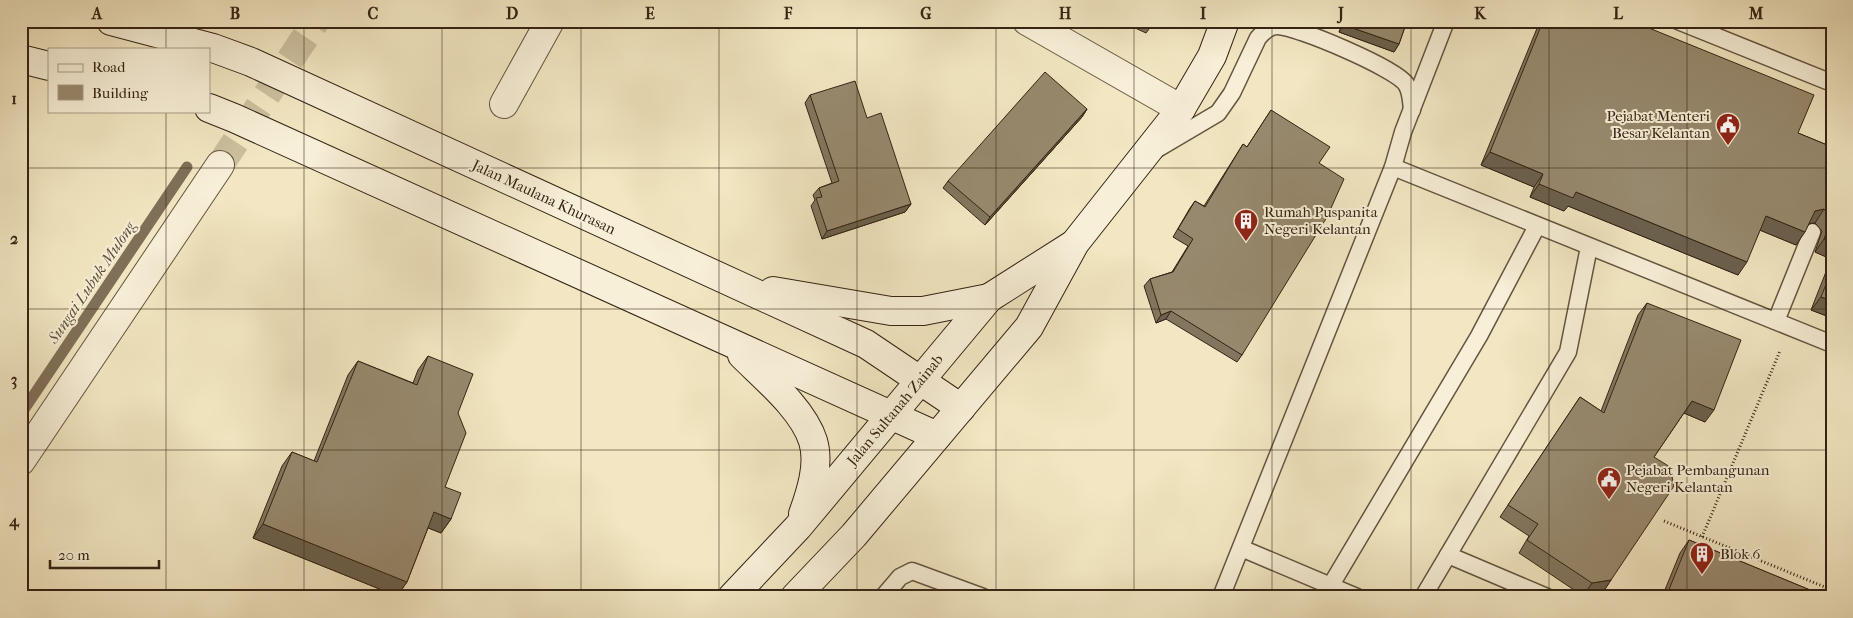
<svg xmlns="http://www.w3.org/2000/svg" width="1853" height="618" font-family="'IM FELL French Canon',serif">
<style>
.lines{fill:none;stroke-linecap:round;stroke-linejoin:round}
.stream{stroke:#807059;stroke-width:11}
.street-tunnel{stroke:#ccc09f;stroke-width:28;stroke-dasharray:28 14;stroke-linecap:butt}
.lane-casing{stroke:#645440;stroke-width:19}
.street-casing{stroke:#645440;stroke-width:30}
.secondary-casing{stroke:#352314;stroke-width:30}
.path{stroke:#352314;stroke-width:3;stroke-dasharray:1 2.5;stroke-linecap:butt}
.lane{stroke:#f7efd7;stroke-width:16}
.street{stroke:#f7efd7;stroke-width:28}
.secondary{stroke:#f7efd7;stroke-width:28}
.wall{fill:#82765f;stroke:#352314}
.shaded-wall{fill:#6a604d;stroke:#352314}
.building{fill:#97896e;stroke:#352314}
.grid{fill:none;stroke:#352314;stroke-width:1;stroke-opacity:0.55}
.labels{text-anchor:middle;stroke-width:4;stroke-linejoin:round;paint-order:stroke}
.poi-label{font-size:15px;fill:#352314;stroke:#f7efd7;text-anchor:start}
.street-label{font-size:15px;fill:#352314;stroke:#f7efd7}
.water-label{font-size:16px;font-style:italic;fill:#61503c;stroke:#f7efd7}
.neatline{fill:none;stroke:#352314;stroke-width:2}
.grid-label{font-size:16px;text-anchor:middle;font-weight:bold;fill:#352314}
</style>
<rect width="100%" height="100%" fill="#f2e7c2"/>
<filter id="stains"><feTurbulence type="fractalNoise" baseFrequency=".004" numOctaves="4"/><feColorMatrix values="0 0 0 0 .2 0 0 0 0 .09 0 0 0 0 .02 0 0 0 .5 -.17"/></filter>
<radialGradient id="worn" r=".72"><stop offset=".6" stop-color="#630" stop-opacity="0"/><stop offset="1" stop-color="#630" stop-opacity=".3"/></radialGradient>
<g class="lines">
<polyline class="stream" points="21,414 187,167"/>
<polyline class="street-tunnel" points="220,165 316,21"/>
<defs>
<g id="lane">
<polyline points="1678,21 1832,83"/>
<path d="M1157 149 1218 113 1232 93 1258 38C1263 32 1269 26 1277 26 1296 26 1395 68 1406 84 1411 91 1411 101 1412 110"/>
<polyline points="1393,167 1832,344"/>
<polyline points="1776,321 1812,232"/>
<polyline points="1241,548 1357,597"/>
<polyline points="1448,555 1568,352 1589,247"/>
<polyline points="1331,585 1479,336 1537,226"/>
<polyline points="883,597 900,577 912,571 983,597"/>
<polyline points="1221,597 1393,167 1403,132 1446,21"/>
<polyline points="1423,597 1448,555 1547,597"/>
</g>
<g id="street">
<polyline points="1027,21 1181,109"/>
<polyline points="504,104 550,21"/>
<polyline points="21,461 220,165"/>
</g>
<g id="secondary">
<polyline points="111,21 213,48 251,62 866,344 961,408"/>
<polyline points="21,59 49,66"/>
<polyline points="209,108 234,118 937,436"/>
<polyline points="773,291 891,311 923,311 989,298"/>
<path d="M742 355C765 378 803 409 813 441 820 464 811 492 803 514"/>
<polyline points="732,597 798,527 989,298 1074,244"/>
<polyline points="795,597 854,535 1029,327 1075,243 1181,109 1212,56 1225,21"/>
</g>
</defs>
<use href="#lane" class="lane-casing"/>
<use href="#street" class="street-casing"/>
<use href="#secondary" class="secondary-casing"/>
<g class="path">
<polyline points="1664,521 1832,590"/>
<polyline points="1702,537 1780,351"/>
</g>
<use href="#lane" class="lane"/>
<use href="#street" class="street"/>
<use href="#secondary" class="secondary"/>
</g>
<g class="wall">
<polygon points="1120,21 1155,21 1146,33"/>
<polygon points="1343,21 1407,21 1399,44 1394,52 1339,32"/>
<polygon points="1540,21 1646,21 1644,26 1798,133 1832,147 1832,318 1811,310 1831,259 1815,252 1822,231 1815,223 1809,224 1796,245 1760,230 1738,275 1568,206 1564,211 1530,197 1534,187 1481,165"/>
<polygon points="810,95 867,118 911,204 905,212 822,239 811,206 815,200 813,195 819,188 832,183 805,103"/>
<polygon points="1087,109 1082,117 985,225 943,188 948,181"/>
<polygon points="1271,110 1319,163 1242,355 1237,362 1166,319 1156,323 1144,286 1150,279 1172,272 1188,246 1173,237 1190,208 1195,201 1204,206 1238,152 1243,144 1247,147"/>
<polygon points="1647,303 1705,422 1684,413 1654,457 1611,580 1603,592 1583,596 1519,553 1529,536 1500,517 1580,397 1601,411 1638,315"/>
<polygon points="428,356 458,413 445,487 451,519 441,533 428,528 407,582 397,596 253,538 282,466 292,452 314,461 348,375 358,361 413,383 418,370"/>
<polygon points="1689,540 1827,597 1662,597 1680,553"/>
</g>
<g class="shaded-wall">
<polygon points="1344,25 1399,44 1394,52 1339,32"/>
<polygon points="1087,109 1082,117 985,225 990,217"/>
<polygon points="1490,152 1543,174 1534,187 1481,165"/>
<polygon points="1539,184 1576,192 1747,262 1738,275 1568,206 1564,211 1530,197"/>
<polygon points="911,204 905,212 822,239 827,231"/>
<polygon points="1824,209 1815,223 1806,224 1815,211"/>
<polygon points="1766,216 1805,232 1796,245 1757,229"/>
<polygon points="1824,239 1832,242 1831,259 1815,252"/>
<polygon points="1821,297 1832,301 1832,318 1811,310"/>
<polygon points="1171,311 1166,319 1156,323 1161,315"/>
<polygon points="1692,401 1714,410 1705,422 1684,413"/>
<polygon points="434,512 451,519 441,533 424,526"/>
<polygon points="263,524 407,582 397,596 253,538"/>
<polygon points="1611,580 1603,592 1583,596 1592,583"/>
</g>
<g class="building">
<polygon points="1345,21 1407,21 1399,44 1344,25"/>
<polygon points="1543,21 1646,21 1644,26 1814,95 1798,133 1832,147 1832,242 1824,239 1831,218 1824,209 1815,211 1805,232 1766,216 1747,262 1576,192 1573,198 1539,184 1543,174 1490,152"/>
<polygon points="1045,72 1087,109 990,217 948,181"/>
<polygon points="855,81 867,118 881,113 911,204 827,231 816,198 822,197 819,188 839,181 810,95"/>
<polygon points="1271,110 1330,147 1319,163 1344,179 1327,217 1242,355 1171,311 1161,315 1150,279 1173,272 1193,239 1178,229 1195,201 1205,207 1243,144 1247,147"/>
<polygon points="1832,269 1832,301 1821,297"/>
<polygon points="1647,303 1741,340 1714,410 1692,401 1654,457 1670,467 1674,486 1611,580 1592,583 1527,540 1538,524 1508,505 1580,397 1604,413"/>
<polygon points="428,356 473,374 458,413 466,433 445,487 461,493 451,519 434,512 407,582 263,524 292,452 317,462 358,361 417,385"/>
<polygon points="1689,540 1827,597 1666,597"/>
</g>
<path class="grid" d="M166 21V49M304 21V597M442 21V597M581 21V597M719 21V597M857 21V597M996 21V597M1134 21V597M1272 21V597M1411 21V597M1549 21V597M1687 21V597M166 111V597M21 168H1832M21 309H1832M21 450H1832"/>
<defs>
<symbol id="civic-pin" viewBox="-11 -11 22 30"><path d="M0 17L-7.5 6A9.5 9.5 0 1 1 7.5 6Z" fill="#8f2418" stroke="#f7efd7"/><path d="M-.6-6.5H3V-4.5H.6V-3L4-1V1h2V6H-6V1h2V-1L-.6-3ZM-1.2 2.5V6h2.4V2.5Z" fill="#fff"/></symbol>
<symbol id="building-pin" viewBox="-11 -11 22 30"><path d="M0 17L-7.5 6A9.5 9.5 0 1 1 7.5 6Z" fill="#8f2418" stroke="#f7efd7"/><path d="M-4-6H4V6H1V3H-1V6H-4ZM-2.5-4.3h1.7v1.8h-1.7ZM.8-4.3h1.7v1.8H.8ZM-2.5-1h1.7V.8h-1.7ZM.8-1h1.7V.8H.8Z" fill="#fff"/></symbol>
</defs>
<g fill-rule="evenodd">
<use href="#civic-pin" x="1714" y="111" width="28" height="38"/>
<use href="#building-pin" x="1232" y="207" width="28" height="38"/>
<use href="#civic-pin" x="1595" y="465" width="28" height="38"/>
<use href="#building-pin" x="1688" y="540" width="28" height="38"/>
</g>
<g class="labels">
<g class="poi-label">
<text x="1710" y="121" text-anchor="end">Pejabat Menteri<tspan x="1710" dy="17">Besar Kelantan</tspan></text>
<text x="1264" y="217">Rumah Puspanita<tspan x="1264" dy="17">Negeri Kelantan</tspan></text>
<text x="1626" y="475">Pejabat Pembangunan<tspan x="1626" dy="17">Negeri Kelantan</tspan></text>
<text x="1720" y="559">Blok 6</text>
</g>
<g class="street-label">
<text transform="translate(544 197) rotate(25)" y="5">Jalan Maulana Khurasan</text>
<text transform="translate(895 410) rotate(-50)" y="5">Jalan Sultanah Zainab</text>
</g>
<g class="water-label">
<text transform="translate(91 282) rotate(-56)" y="6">Sungai Lubuk Mulong</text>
</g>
</g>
<rect width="1853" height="618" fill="none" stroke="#f2e7c2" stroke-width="55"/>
<rect x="48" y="48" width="162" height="65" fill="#f7efd7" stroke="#a99d89"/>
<rect x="58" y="64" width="25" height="8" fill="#f7efd7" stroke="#a99d89"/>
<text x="92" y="72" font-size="15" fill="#352314">Road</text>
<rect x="58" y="85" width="25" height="15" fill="#97896e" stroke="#a99d89"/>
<text x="92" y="98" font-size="15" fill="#352314">Building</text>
<path d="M50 560v8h109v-8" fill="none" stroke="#352314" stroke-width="2.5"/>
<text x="58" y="560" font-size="15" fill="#352314" stroke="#f7efd7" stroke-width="4" paint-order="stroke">20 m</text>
<rect x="28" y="28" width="1798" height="562" class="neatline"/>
<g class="grid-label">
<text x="97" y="19">A</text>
<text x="235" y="19">B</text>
<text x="373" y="19">C</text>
<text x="512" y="19">D</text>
<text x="650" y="19">E</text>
<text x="788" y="19">F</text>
<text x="926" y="19">G</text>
<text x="1065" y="19">H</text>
<text x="1203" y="19">I</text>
<text x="1341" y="19">J</text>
<text x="1480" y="19">K</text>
<text x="1618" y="19">L</text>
<text x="1756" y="19">M</text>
<text x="14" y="104">1</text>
<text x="14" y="244">2</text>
<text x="14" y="385">3</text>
<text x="14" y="526">4</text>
</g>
<rect width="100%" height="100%" filter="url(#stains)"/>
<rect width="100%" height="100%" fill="url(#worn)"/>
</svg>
